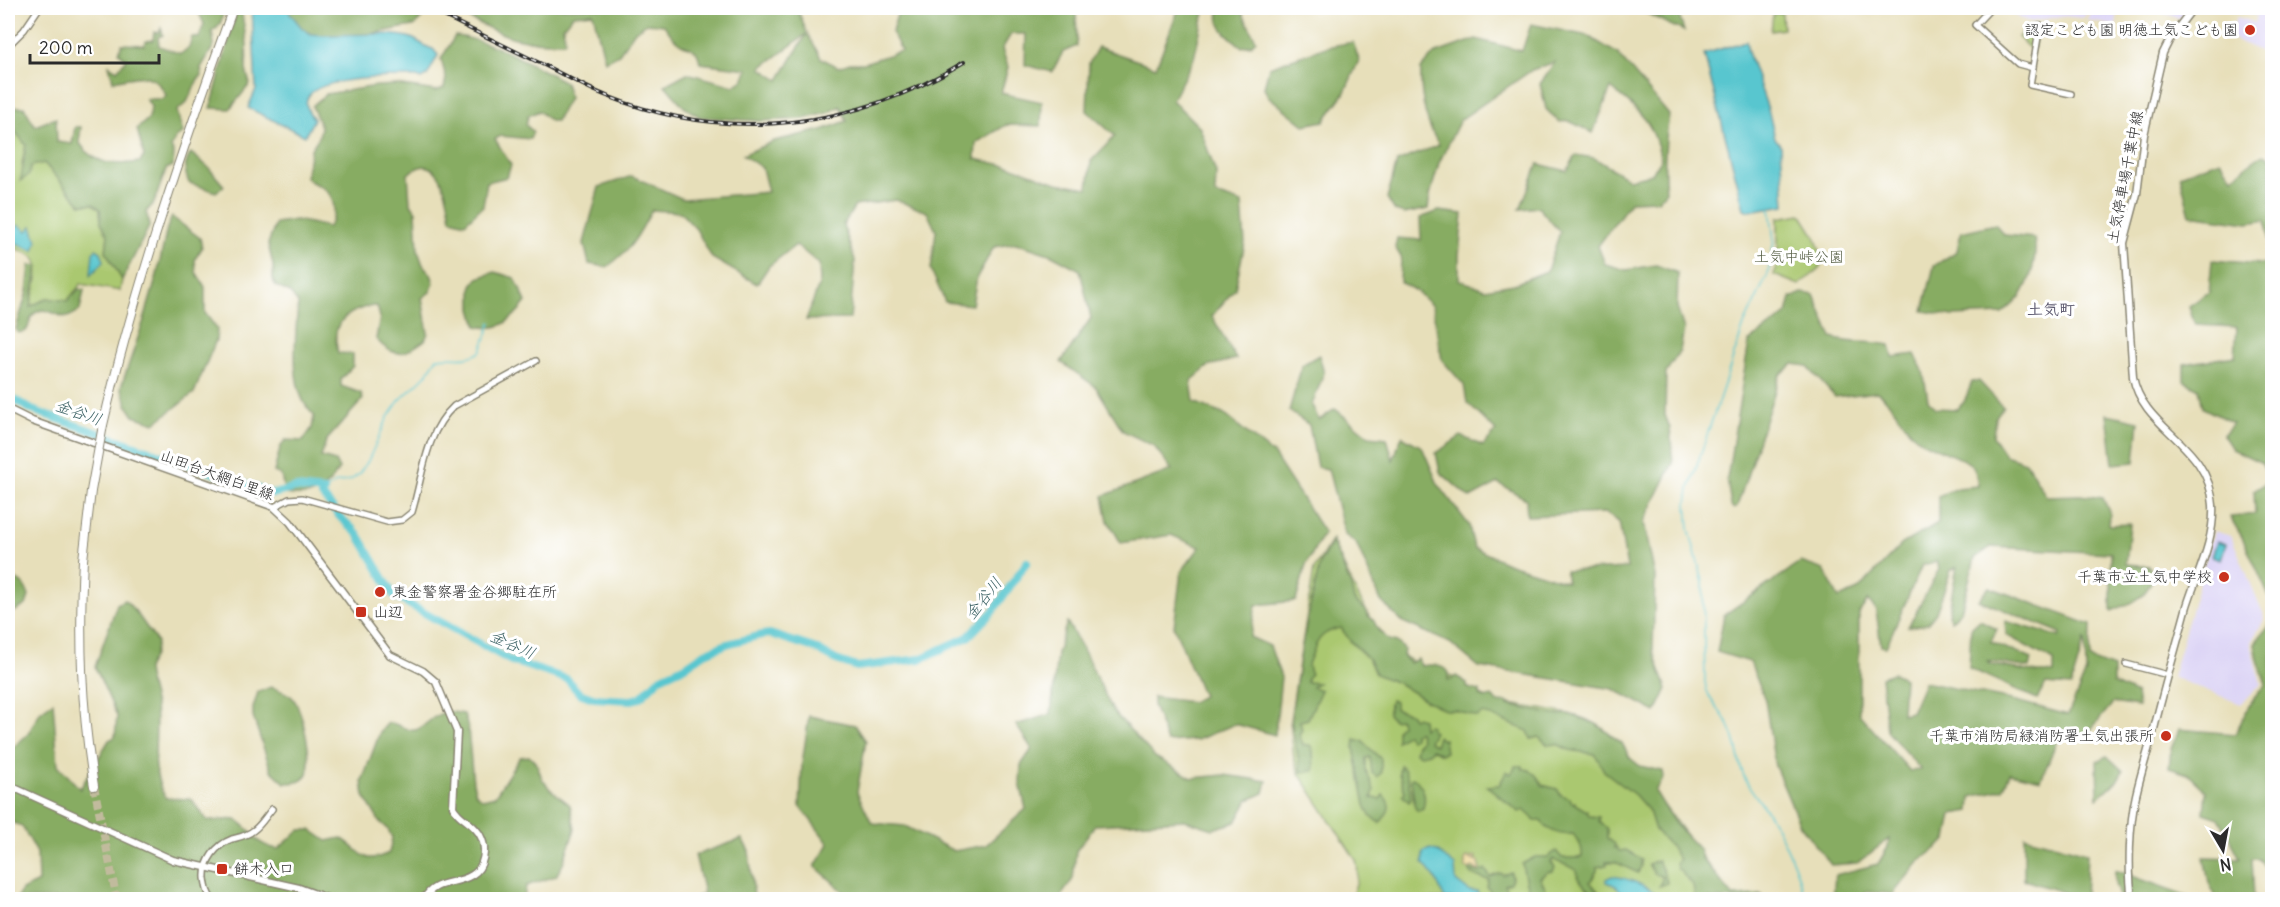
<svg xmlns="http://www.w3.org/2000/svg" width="2280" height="907" font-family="Delius,'Klee One',sans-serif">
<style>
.built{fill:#ddd5f6}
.green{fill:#aac86f;stroke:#6a7a4d;stroke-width:1.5}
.forest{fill:#87ac62;stroke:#596c46;stroke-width:1.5;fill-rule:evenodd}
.sand{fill:#eeda9e;stroke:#8c8264;stroke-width:1.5}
.water{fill:#59c6cf;stroke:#42787d;stroke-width:1.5}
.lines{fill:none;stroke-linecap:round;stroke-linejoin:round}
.stream{stroke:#59c6cf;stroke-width:1.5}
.river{stroke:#59c6cf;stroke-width:8}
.highway-tunnel{stroke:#c1bb9d;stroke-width:8;stroke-dasharray:8 4;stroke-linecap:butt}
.minor-casing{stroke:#898572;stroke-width:8}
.major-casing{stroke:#898572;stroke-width:9}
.highway-casing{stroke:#898572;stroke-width:10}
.minor{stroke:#fff;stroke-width:5}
.major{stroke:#fff;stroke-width:6}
.highway{stroke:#fff;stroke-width:8}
.rail-casing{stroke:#2b2b2b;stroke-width:4}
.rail{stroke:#fff;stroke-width:1.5;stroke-dasharray:4.5;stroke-linecap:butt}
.highway-bridge-casing{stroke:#898572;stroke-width:10;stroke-linecap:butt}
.highway-bridge{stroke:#fff;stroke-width:8}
.poi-dot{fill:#c8321e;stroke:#fff;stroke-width:2}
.labels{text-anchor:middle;stroke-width:6;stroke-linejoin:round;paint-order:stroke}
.poi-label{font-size:15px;fill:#2b2b2b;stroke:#fff;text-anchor:end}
.street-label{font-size:15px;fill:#2b2b2b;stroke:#fff}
.park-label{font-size:15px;fill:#515a3f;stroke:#fff}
.neighbourhood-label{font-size:16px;font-weight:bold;fill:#5c596f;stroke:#fff}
.water-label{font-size:16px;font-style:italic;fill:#3b6164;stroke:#fff}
</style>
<rect width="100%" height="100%" fill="#fff"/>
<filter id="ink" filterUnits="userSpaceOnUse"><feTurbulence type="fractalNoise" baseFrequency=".0167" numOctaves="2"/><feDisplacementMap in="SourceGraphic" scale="12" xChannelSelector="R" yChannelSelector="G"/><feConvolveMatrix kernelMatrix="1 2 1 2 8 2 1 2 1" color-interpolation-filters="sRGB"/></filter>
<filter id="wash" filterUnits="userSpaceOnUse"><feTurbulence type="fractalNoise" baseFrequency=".008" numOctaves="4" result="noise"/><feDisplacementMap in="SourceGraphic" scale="24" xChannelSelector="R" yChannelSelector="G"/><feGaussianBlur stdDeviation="1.35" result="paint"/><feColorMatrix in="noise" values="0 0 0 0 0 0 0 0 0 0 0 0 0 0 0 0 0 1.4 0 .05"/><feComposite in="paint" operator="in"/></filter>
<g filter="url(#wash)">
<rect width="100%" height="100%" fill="#e7dfba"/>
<g class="built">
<polygon points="2006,8 2091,8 2083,18 2061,16 2030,22 2015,16"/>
<polygon points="2094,8 2118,8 2116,26 2086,20"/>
<polygon points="2130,8 2186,8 2179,18 2150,9"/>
<polygon points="2247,8 2272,8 2272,17 2262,52 2229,37 2237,17 2255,23 2257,16 2246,12"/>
<polygon points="2214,531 2231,536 2265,618 2251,642 2261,684 2241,704 2172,677"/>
</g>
<g class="green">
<polygon points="1782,13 1783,29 1771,31 1773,14"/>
<polygon points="2038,25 2034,48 2029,48 2018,37 2030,26"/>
<path d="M8 128 15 130 26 145 22 163 23 171 31 166 44 163 81 204H93L100 209 101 222 108 235 106 252 122 280 120 291 81 284 67 301 47 298 30 307C33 293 45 265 31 255 24 251 15 249 8 245Z"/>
<polygon points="1801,214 1815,236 1823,261 1818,270 1799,285 1774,275 1778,258 1778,218"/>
<path d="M1332 539C1350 579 1371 635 1410 660 1423 668 1439 670 1452 677 1466 685 1476 695 1492 700 1522 709 1572 709 1598 725 1610 732 1618 744 1626 755L1733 898 1754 899H1351C1356 885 1360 874 1356 860L1300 775 1294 759 1290 720 1314 569Z"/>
</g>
<g class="forest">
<path d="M191 8H224C222 17 222 27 212 31L214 45 201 68 202 76 198 79 187 102 177 111 183 133 176 138 171 147 174 153 173 166 166 169 154 203 146 212 150 225 122 280 106 252 108 235 101 222 100 209 93 204H81L44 163 31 166 29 175 20 181C24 169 23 157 26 145L15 131 8 128V107H24L35 126 56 118 57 142 72 144 75 127H81L79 142C93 165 115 166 140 162L144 156 137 129 149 118 151 106 146 99H163L166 95C153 68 136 77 113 81L109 65 117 70 126 60 119 52 122 44 144 45 146 41 153 40 154 32 159 33 161 28 163 35 158 37 159 46 181 54 189 47 192 37 199 38 204 24 199 13Z"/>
<polygon points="237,8 241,8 247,44 246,70 250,84 230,109 211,108"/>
<path d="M285 8H413L421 13 422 18 414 26C386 30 337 44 311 34 300 30 292 16 285 8Z"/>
<path d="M466 8H797L807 33 821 58 838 67 850 63H864L901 51 892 32 899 8H1076L1077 46 1063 52 1052 72 1025 65 1026 34H1011L1002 49 1008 67 1001 93 1042 102 1041 126 1006 125 976 143 975 159 1013 167 1057 183 1088 188 1091 161 1115 136 1087 111 1089 63 1098 47 1156 67 1179 8H1205L1194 58 1172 100 1200 128 1216 173 1215 194 1242 203 1245 243 1235 289 1212 316 1236 359 1209 366 1191 381 1194 402 1225 415 1274 455 1324 532 1306 565 1296 601 1256 605 1250 637 1270 646 1281 677 1275 735 1235 724 1197 740 1167 742 1153 705V697L1192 702 1203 696 1174 627 1181 572 1200 547 1171 535 1121 543 1108 521 1103 496 1172 470 1154 446 1123 431 1096 387 1061 362 1091 318 1080 270 1052 255 1016 243 994 247 977 277 972 305 945 302 931 270 936 231 927 212 896 200 855 206 843 225 855 260 850 319 806 320 820 282 819 264 796 245 769 266 757 284 712 258 696 229 680 212 652 210C637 237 633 248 607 267L589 264 584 243 599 187 632 176 683 199 768 192 762 168 743 155 774 141 822 130 847 121 840 106 828 113 803 119 761 121 700 117 684 107 665 85 687 73 734 86 743 80 748 69 700 63C697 43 688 51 677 41 672 37 668 30 664 25L647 23 635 31 619 54 605 61 593 13 573 15 563 27 565 40 563 42C519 43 506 37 468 18ZM806 35 779 80 761 68 805 35Z"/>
<path d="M1220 8H1239L1241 10 1256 40 1251 45 1242 47C1229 36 1213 26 1220 8Z"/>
<polygon points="1637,8 1660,8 1679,15 1684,31 1668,24"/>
<path d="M1531 24 1588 36 1618 54 1669 115C1665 141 1663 165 1666 191L1658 200 1631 201 1598 246 1605 264 1626 270 1656 265 1678 273 1677 308 1684 329 1680 351 1666 372 1665 415 1670 428 1673 463 1644 522 1655 577 1653 651 1667 689 1656 712 1613 689 1479 667 1450 643 1401 621 1381 601 1356 543 1345 535 1328 469 1317 467 1309 425 1289 411 1302 365 1319 355 1324 373 1312 405 1319 420 1335 409 1369 436 1387 438 1393 460 1402 436 1422 447 1438 484 1469 525 1474 548 1510 564 1567 582 1565 571 1627 568 1619 522 1605 513 1527 516 1526 499 1498 483 1470 498 1440 472 1436 453 1461 436 1483 446 1496 431 1467 403 1464 385 1442 360 1432 306 1416 291 1400 282 1401 257 1395 247 1397 238 1421 240 1420 218 1439 211 1463 214 1459 255V280L1485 289 1514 284 1547 271 1560 232 1538 207 1520 209 1538 164 1567 171 1576 155 1594 158 1629 179 1652 174 1661 159C1652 119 1641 113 1611 88L1593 133 1569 121 1559 122 1546 109 1540 84 1555 62 1532 70 1460 120 1439 163 1430 195 1428 209 1404 214 1395 211 1387 198 1397 162 1439 145C1425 122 1420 95 1421 69L1434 54 1476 39 1522 51Z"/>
<path d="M455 36C489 39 535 66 565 82L569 98 556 121H550L539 111 528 116 526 125 533 132 530 139 501 136 495 139 511 165 507 177 487 182 483 206 465 223 451 219C448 198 440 147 408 174L410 202 416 211 418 251 423 265 431 274 434 283 430 292 422 298 428 333 425 340C405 355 395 360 376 339L380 317 377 306C361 306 338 316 336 333 335 339 337 347 338 353L353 354V366L341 379V386L361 393 363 399 326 441 321 457 335 461 339 469C325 493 312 498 285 494L281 475 274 472 280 448 285 440 303 441 312 428 314 415C287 392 296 336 298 303L290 293 276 286 273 281V265L268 244 276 223 296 220 328 227C337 215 336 196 323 188 316 183 311 184 306 177L311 149 319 137 321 127 312 106 326 94 377 86 397 85 436 91 444 88 446 78 441 59Z"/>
<polygon points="1353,42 1359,60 1344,94 1324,121 1304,125 1268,96 1264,88 1269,67 1326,47"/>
<path d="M191 153 208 167 224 186 216 192 189 183C184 171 184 164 191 153Z"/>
<polygon points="2263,154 2272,157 2272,265 2266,220 2248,223 2190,215 2180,175 2220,160 2232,177"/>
<polygon points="172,217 200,238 202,248 195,259 196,272 205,287 205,313 217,329 216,340 194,393 155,423 134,416 128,407 121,387 144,320 157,275 167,228"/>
<path d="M1995 224 2005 235 2034 238C2038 256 2031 281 2020 297 2015 303 2008 309 2002 314L1953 316 1923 311 1934 266 1957 251 1961 232Z"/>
<polygon points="2212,260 2272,265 2272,603 2242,537 2230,517 2255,514 2254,491 2269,481 2262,463 2232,449 2223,435 2233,423 2203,408 2199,389 2184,381 2184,364 2235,356 2237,327 2195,325 2189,306 2209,292"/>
<path d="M30 265 38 266 30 307 47 298 67 301 79 289 84 290 80 310C76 313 72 316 67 317 56 317 41 301 31 318 29 322 30 326 26 331L18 333 16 329 27 292Z"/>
<path d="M495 272 515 278 526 302C512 320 500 332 477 326L472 309V285L478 278Z"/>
<path d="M1802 293 1814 295 1832 338C1853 345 1868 340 1890 345L1893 357 1915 354 1923 371 1928 400 1935 408 1957 409 1964 402 1972 382 1979 381 2003 407 1995 418 1993 437 2005 455 2026 462 2046 496 2080 495 2103 498 2110 514 2109 525 2130 524 2126 564 2149 566 2154 574C2146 599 2135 602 2111 611V553L1991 547 1975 558 1961 611 1951 621 1948 615 1957 567 1951 570 1936 613 1927 624 1908 627 1939 569 1937 562 1922 565 1886 647 1881 646 1876 610 1868 600 1859 613V714L1910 771 1921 770 1887 731 1881 677 1893 673 1904 678 1902 714 1911 712 1924 682 2016 701 2068 715 2086 672 2085 638 2071 686 2046 684 2037 699 1969 668 1971 628 1980 620 1997 629 1991 642 2032 659 2030 668 1987 661 1989 664 2038 673H2054V661L2006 635 2005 621 2060 637 2061 633 1979 600 1989 587 2091 625 2090 659 2113 668V683L2136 694 2138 707 2113 703 2088 733 2061 731 2041 780 2010 773 2003 789 1971 797 1970 811 1952 814 1947 840 1919 862 1893 894 1865 892 1866 899H1833L1835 875 1878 864 1888 847 1889 839 1857 863 1831 865 1800 825 1775 766 1765 700 1750 662 1717 652 1724 615 1801 562 1824 570 1839 598 1858 590 1902 544 1938 523V496L1957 488 1978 486C1977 480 1976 473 1974 468 1969 458 1928 448 1917 438 1901 424 1894 403 1877 392L1835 397 1807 366 1793 364 1780 375 1737 507 1734 509 1731 506 1727 479 1749 342 1787 314 1791 298Z"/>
<polygon points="2107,414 2139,421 2135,462 2113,464"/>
<path d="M1332 541 1351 586 1354 600 1366 611 1368 616 1373 619 1378 630 1389 640 1397 642 1404 649 1403 656 1410 663 1418 659 1421 666C1432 664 1439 664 1448 671V680H1451L1456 676 1467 683V688L1480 691V696L1485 698 1492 696 1498 703 1507 702 1508 705 1555 715 1569 714 1594 723 1622 743 1630 758 1640 766 1663 771 1664 778 1655 791 1675 824 1699 849 1702 859 1733 896 1762 895 1765 899H1695L1693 885 1677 868 1676 862 1679 860 1671 847 1655 830 1649 811 1635 795 1604 771 1595 754 1569 750 1557 744 1548 745 1539 737 1531 739 1528 731 1483 713 1477 717 1456 710H1445L1425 700 1398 683 1375 674 1369 660 1351 642 1341 628C1325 631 1318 637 1313 652 1310 661 1305 664 1311 674L1307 678V682L1318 683 1312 687 1321 690 1308 719 1300 721 1302 730 1299 734 1303 745H1310L1313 751 1314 771 1301 772 1291 720 1293 703 1303 640 1320 563Z"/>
<path d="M8 579C20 578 25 585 29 596L26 605 8 615Z"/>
<path d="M125 600 136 612 157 642 154 655 147 669C148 682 153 694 155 706 159 736 148 771 166 798L191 799 207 820C217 822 230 818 236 820 254 829 251 844 278 849L300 830H311L327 841 341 838C363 851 361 866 389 853L392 838 388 829 379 821 364 796 362 781 380 732 388 723C398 722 406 732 415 730 420 729 424 725 428 722 441 711 447 710 464 714L468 728 473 783 476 794 483 799 495 796 520 757 529 756 537 764 542 779 550 789 570 805 575 829 562 866 556 876 526 886 524 899H16L22 890 38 882 37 853 22 826 8 821V752L28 734 40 712 53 702 58 765 80 789 109 740 115 737 117 716 95 667 117 604Z"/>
<polygon points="2272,621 2272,780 2266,782 2272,814 2272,878 2259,859 2252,859 2254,899 2217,899 2209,883 2204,857 2240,858 2219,818 2204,813 2206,791 2188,774 2169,768 2171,749 2179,729 2235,734 2251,702 2266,684 2258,660 2255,643"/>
<polygon points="1067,622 1083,649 1113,711 1155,757 1192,778 1224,775 1267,781 1264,793 1248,800 1236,822 1213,829 1185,820 1095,825 1076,851 1073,879 1059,899 852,899 815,866 829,844 800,806 802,764 809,716 855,725 866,741 857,792 872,823 905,826 954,851 986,845 1026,809 1020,783 1021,765 1032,749 1016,725 1051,714 1057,653"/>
<path d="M271 687C278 690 287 692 292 697 303 710 314 762 306 776 301 783 293 783 285 783L271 770 253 717V708L258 692Z"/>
<polygon points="1391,700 1395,702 1395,709 1410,713 1414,719 1416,717 1422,719 1423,728 1427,725 1431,726 1430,729 1434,732 1429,741 1435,745 1438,736 1442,740 1444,739 1446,752 1441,754 1432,749 1429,753 1420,755 1415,752 1417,744 1421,740 1419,732 1414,733 1414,738 1410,740 1407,734 1397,741 1397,730 1401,725 1400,719 1393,720 1388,714"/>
<path d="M1355 739 1362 741 1381 759V773L1377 777 1372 773 1370 757 1366 758V770L1374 790 1372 798 1380 799 1383 795C1394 806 1388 813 1380 823L1370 816 1365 805 1354 748Z"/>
<polygon points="2107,756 2123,771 2117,781 2098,798 2097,761"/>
<path d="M1400 765C1410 774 1409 787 1411 799L1409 802 1402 795 1405 792 1399 774Z"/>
<path d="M1515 766H1523V769C1533 769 1538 777 1542 785L1557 789 1561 795 1570 798 1572 803 1575 802V804L1587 811 1589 816 1599 817V821L1607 829V838L1615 844 1614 848 1617 847 1619 851 1626 850 1641 859V866L1638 873 1615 862H1606L1607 865 1597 867V871L1590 882 1598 891 1592 892C1585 888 1577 878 1576 870 1569 864 1560 865 1553 859L1551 862 1555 867 1553 871 1547 872 1540 878 1546 889 1547 899H1533L1526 883 1522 864 1535 857H1548L1556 851 1562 858H1578L1582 857C1583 847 1579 842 1573 834 1561 836 1546 831 1541 820H1535L1524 810 1519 812 1487 786 1499 785 1507 771 1510 774 1514 770Z"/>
<path d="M1413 777C1423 786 1427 795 1423 808L1418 811 1415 808 1411 779Z"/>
<polygon points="2024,836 2087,853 2085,899 2024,880"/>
<polygon points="742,839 749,851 754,897 760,899 693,899 704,893 695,855"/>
<polygon points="1658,860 1666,878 1667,883 1659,886 1663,877 1654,874 1648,864"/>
<polygon points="1485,869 1490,877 1501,873 1503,875 1511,872 1512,878 1510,883 1504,885 1510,898 1514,899 1496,899 1487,887 1489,880 1471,875 1470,870 1481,872"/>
<polygon points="2115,870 2188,896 2189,899 2120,899 2115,884"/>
</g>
<polygon class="sand" points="1468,857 1471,860 1472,857 1476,857 1474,861 1479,862 1480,869 1478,871 1473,867 1468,869 1465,867 1465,859"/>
<g class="water">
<path d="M252 8H286L302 28 311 34C343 38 377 30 408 37 417 39 424 47 433 49L438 55 427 76 422 79 417 77C397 77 275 74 314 119L305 136 248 108 256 89Z"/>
<polygon points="1746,41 1748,52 1768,109 1775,138 1781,146 1785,205 1749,211 1744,209 1704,54"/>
<polygon points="19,225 27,231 32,226 37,241 34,251 8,239 10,229"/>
<polygon points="96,249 101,252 104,261 91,275 93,253"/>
<polygon points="2217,541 2226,544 2221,559 2212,556"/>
<polygon points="1430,849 1437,851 1455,866 1456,881 1469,891 1478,892 1479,899 1445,899 1435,878 1423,863 1423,852"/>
<path d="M1612 876C1629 878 1643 884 1657 894L1658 899H1628L1616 886 1607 882 1606 879Z"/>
</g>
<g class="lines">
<g class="stream">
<path d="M1770 208 1774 241 1768 274 1744 325 1689 489 1687 504 1689 529 1703 582 1705 682C1707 703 1724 711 1731 730 1738 745 1738 764 1745 779 1750 789 1757 797 1763 806 1780 830 1800 871 1804 900"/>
<path d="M324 491 336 483 351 480 359 474 368 461 388 417 399 401 426 375 437 358C452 355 467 362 481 351L491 322"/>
</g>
<polyline class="river" points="8,396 32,410 273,494 296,488 324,491 321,494 340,517 358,534 394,596 511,661 567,679 579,693 593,698 631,700 640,698 660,678 686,666 705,653 727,644 762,635 770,634 814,648 836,660 857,667 920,659 968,637 993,611 1027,562"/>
</g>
</g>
<g filter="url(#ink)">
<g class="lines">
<polyline class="highway-tunnel" points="94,786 117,900"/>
<defs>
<g id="minor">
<polyline points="1991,8 1975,25 2018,64 2033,68"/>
<polyline points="2040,25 2030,85 2071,94"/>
<polyline points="8,46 24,30 39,8"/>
<path d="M274 507 289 499 302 498 387 522 402 520 412 512C423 476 425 433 454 406L536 361"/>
<polyline points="2126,664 2168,675"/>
<path d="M213 900C207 894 206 886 205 878 204 861 216 845 232 839 240 837 247 836 254 830 261 825 266 816 272 809"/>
</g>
<g id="major">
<path d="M8 409 32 421 274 507 290 522 390 655 423 671 436 682 457 732 453 807C460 820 475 823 481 837 487 849 484 868 472 875 454 886 436 878 423 900"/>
<polyline points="8,785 173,860 299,888 332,900"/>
<path d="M2132 900C2128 870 2129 825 2136 795 2141 773 2148 751 2154 729 2164 688 2176 647 2187 606 2197 574 2215 540 2213 505 2209 443 2143 430 2133 377L2124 243 2137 194 2144 135 2163 53 2171 37 2193 8"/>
</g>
<g id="highway">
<path d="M103 425C136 283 184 144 233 8"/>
<path d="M83 560C79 638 81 708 94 786"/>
</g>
</defs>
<use href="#minor" class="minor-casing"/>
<use href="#major" class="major-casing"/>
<use href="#highway" class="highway-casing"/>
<use href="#minor" class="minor"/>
<use href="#major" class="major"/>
<use href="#highway" class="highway"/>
<defs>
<path id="rail" d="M427 8C467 27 506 47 546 66 566 76 586 88 607 96 728 144 855 129 964 62"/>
</defs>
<use href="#rail" class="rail-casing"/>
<use href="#rail" class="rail"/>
<defs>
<polyline id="highway-bridge" points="83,560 91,491 103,425"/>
</defs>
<use href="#highway-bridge" class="highway-bridge-casing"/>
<use href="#highway-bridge" class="highway-bridge"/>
</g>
</g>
<g class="poi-dot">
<circle cx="2250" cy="30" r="6"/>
<circle cx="2224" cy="577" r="6"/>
<circle cx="380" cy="592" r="6"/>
<rect x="355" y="606" width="12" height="12" rx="3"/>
<circle cx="2166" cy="736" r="6"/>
<rect x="216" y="863" width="12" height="12" rx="3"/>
</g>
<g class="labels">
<g class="poi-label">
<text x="2238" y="35">認定こども園 明徳土気こども園</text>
<text x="2212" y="582">千葉市立土気中学校</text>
<text x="392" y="597" text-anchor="start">東金警察署金谷郷駐在所</text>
<text x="373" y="617" text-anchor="start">山辺</text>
<text x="2154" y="741">千葉市消防局緑消防署土気出張所</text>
<text x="234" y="874" text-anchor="start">餅木入口</text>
</g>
<g class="street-label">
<text transform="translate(2125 177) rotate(-79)" y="5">土気停車場千葉中線</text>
<text transform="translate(217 475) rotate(20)" y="5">山田台大網白里線</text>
</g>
<g class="park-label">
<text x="1799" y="262">土気中峠公園</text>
</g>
<g class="neighbourhood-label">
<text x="2051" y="315">土気町</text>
</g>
<g class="water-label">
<text transform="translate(79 412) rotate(19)" y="6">金谷川</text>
<text transform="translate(983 598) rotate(-51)" y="6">金谷川</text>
<text transform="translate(513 644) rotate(24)" y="6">金谷川</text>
</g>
</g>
<rect width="2280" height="907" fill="none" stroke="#fff" stroke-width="30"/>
<g transform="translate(2223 850) rotate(170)" stroke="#ffffff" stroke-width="4.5" paint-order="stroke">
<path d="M0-4.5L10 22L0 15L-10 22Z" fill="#2b2b2b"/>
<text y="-9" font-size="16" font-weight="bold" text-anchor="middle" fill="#2b2b2b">N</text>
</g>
<path d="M30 54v9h129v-9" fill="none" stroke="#2b2b2b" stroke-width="3"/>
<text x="39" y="54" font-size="18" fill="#2b2b2b" stroke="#ffffff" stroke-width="4.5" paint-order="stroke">200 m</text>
</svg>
